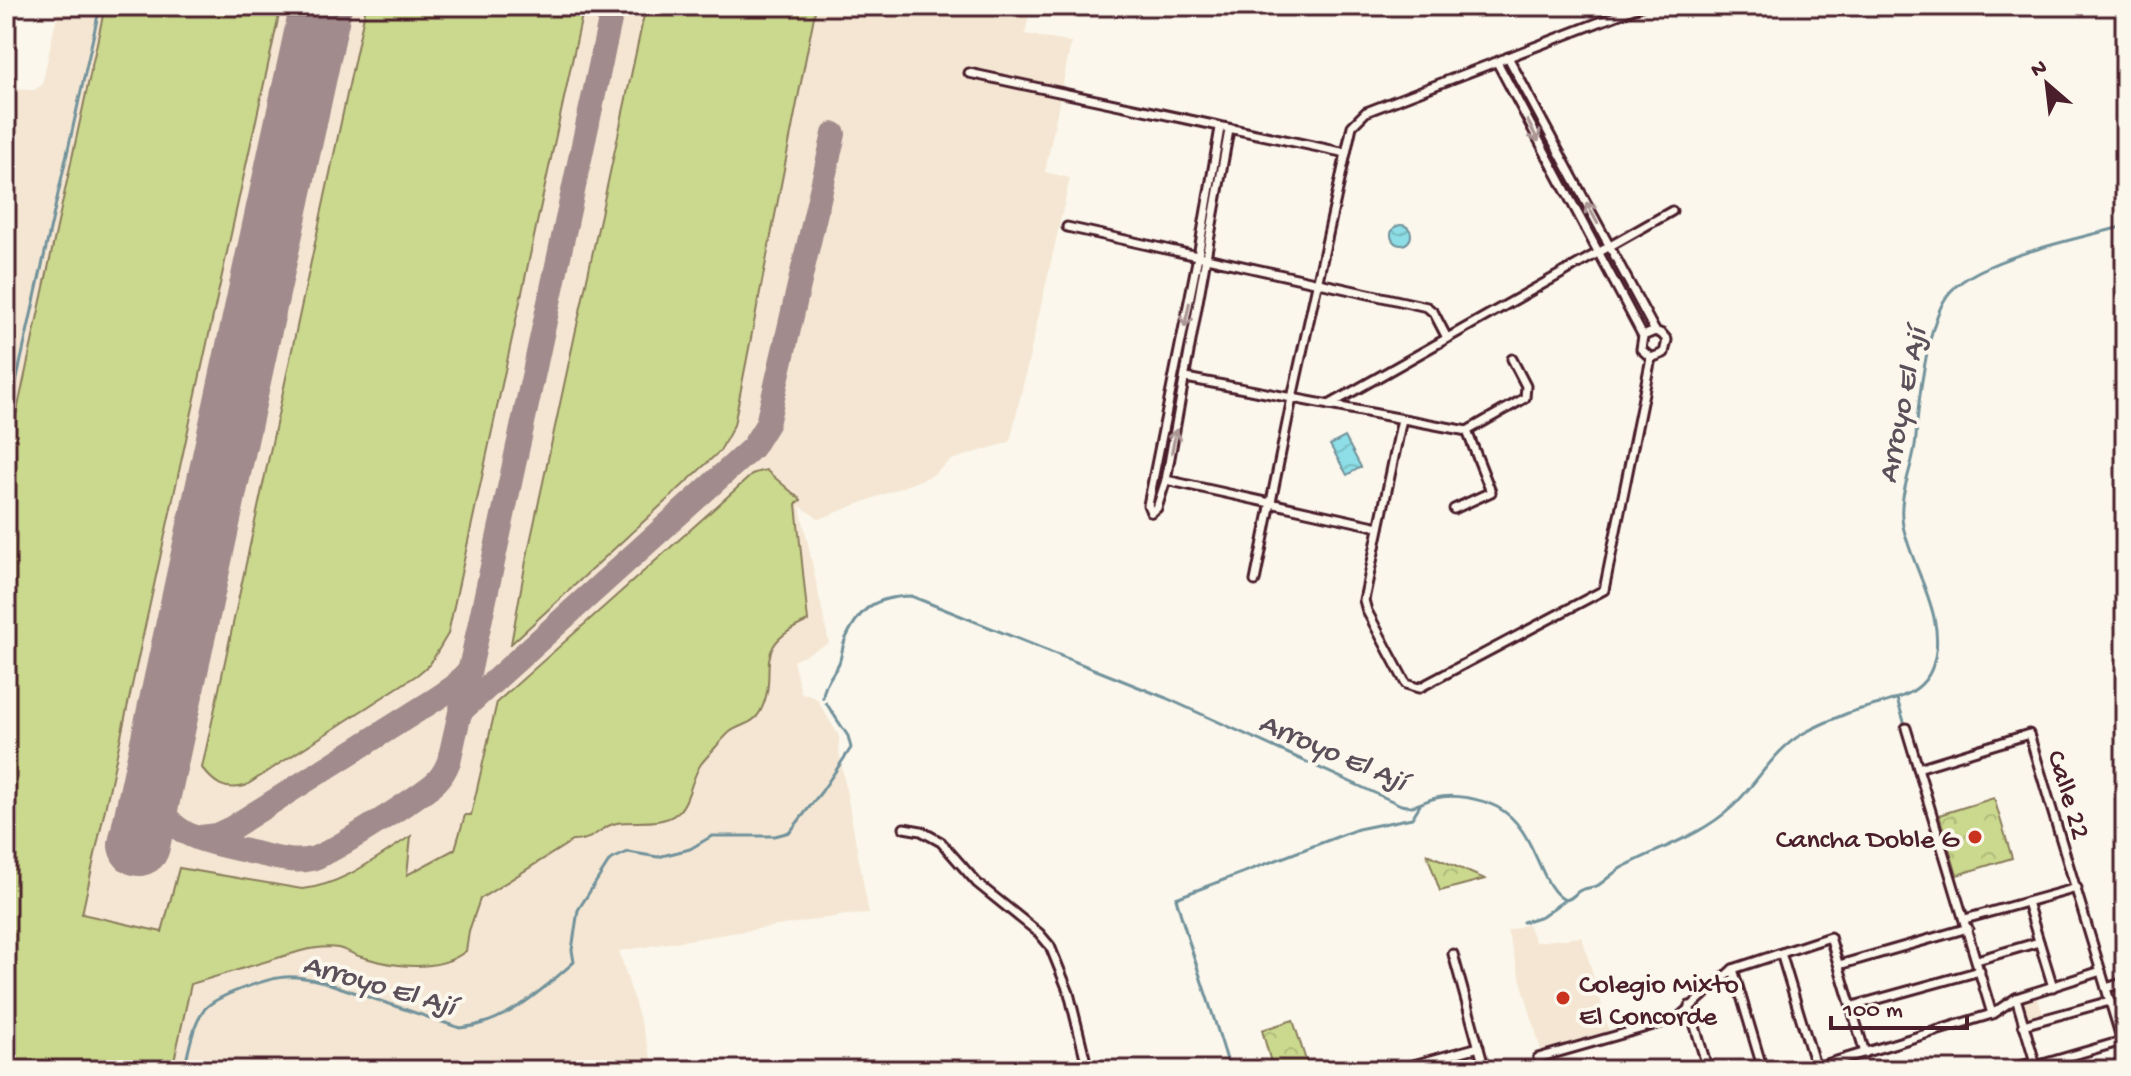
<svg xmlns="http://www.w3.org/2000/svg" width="2131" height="1076" font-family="'Gochi Hand',sans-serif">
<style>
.built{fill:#f4e6d2}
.grass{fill:#cad98d;stroke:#8a7c5c;stroke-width:2}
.forest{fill:url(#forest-crowns);stroke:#8a7c5c;stroke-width:2}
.water{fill:url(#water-waves);stroke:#72929b;stroke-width:2}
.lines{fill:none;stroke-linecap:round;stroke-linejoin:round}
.stream{stroke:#72929b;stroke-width:3}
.taxiway{stroke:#a28b8c;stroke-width:24}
.runway{stroke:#a28b8c;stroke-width:62}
.minor-casing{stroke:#4a1f2b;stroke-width:13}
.minor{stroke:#fbf7ec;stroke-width:7}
.oneway{stroke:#ab9695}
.poi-dot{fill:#c8321e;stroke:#fbf7ec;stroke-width:3}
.labels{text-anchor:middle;stroke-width:8;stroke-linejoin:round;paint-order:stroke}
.street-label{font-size:28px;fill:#4a1f2b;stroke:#fbf7ec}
.poi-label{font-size:28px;fill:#4a1f2b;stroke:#fbf7ec;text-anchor:end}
.water-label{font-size:30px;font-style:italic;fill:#5b4f5a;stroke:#fbf7ec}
</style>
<defs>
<pattern id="forest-crowns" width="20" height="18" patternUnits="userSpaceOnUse" patternTransform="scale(2)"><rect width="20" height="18" fill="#cad98d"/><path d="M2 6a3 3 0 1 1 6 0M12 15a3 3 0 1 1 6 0" fill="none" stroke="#afba7a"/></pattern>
<pattern id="water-waves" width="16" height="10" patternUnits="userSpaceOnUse" patternTransform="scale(2)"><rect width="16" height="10" fill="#8ddee6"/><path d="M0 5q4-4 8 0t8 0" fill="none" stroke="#7bbec5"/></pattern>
</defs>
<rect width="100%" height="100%" fill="#fbf7ec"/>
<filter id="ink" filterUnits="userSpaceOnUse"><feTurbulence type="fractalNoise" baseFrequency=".0125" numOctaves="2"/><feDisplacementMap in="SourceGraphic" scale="16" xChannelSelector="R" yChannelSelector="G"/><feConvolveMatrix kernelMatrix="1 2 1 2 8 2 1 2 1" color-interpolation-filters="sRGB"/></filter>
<g filter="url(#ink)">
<g class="built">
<polygon points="59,6 1031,6 1025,34 1071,43 1045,172 1070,178 1010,442 951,460 931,476 819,519 800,506 829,643 793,661 801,693 816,698 839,736 839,751 869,914 846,915 619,951 655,1070 6,1070 6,89 34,90 42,85"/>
<polygon points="1528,924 1535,942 1582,937 1610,1033 1542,1054 1507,931"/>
<polygon points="2037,996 2044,1016 2026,1022 2020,1002"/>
</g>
<g class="grass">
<path d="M105 6H281L82 914 162 932 179 868 302 889C343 885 377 857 411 836L407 875 455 849 465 815H471L497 702 754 473 766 470 801 500 796 504 808 621C746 648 782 670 760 712 753 725 740 724 730 732 727 734 704 760 701 764 691 778 690 802 677 813 662 826 635 820 617 823 599 826 597 841 572 841L480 899 469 931 466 951C438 973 394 967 362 957 354 955 347 950 338 948 325 946 313 948 301 951L191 984 172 1070H6V462Z"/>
<path d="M366 6H584L448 634 430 664 417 675 245 786C224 791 215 784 202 768Z"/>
<polygon points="646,6 816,6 734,425 720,451 511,644 526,561"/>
</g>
<g class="forest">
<polygon points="1994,798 2012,858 1957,875 1939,815"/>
<polygon points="1427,854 1485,879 1440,891"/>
<polygon points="1293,1020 1309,1070 1273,1070 1262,1030"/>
</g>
<g class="water">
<circle cx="1401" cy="235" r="10"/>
<polygon points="1345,437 1361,467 1347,475 1330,445"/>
</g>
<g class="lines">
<g class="stream">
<polyline points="6,427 100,6"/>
<path d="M823 698C823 685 833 675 839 663 842 655 842 646 846 638 861 606 877 597 911 596L1166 698 1401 805C1416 809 1422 801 1436 798 1453 793 1481 799 1497 807 1537 828 1538 887 1565 900 1573 899 1573 895 1579 891 1584 888 1591 888 1597 886 1605 881 1613 873 1621 868 1658 848 1701 836 1732 807 1757 784 1774 749 1804 733 1817 726 1833 719 1848 713 1878 702 1922 701 1933 665 1948 618 1913 571 1903 526 1897 494 1914 468 1916 437 1918 402 1927 325 1947 296 1972 259 2081 238 2125 226"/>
<polyline points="1897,699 1906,728"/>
<polyline points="1523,922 1542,916 1565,900"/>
<path d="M184 1070C189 1050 192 1027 204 1010 214 996 268 978 286 977 299 976 311 979 324 982L460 1028C505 1024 541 991 574 962L572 950 578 910 610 860 628 852 658 857 690 849 712 836H775L790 832 822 791 851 748 848 736 826 703"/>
<path d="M1230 1070C1213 1012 1192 956 1176 898L1358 829 1412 818 1420 805"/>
</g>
<g class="taxiway">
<polyline points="461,711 752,448 767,424 834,134"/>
<path d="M155 771C155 836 198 840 250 852 270 856 291 864 311 859 328 856 421 795 436 782 442 776 446 769 449 761L471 664 613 6"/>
<polyline points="201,837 216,835 233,827 439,697 455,686 469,670"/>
</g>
<polyline class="runway" points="139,845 321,6"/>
<defs>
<g id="minor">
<polyline points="1508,57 1655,331"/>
<polyline points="1497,62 1643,336 1641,349 1651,358 1664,353 1667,340 1662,334 1655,331 1643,336"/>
<polyline points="969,73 1346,153"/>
<polyline points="1067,227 1427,307 1434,313 1446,336"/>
<polyline points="1186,378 1467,431 1525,398 1526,386 1512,359"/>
<polyline points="1329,405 1672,211"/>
<polyline points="1402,419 1364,600 1367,611 1406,684 1419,688 1604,590 1651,358"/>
<polyline points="1166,480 1379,527"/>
<polyline points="1454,509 1491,492 1467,431"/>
<polyline points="1151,512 1157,508 1166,480 1229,130"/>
<polyline points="1151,512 1148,505 1198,256 1220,128"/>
<polyline points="1255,581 1292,398 1352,126 1366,112 1641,6"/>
<polyline points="1906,728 1992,1014"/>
<polyline points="1918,768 2029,734 2125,1051"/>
<polyline points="904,828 921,831 941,842 977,883 1039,933 1050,946 1069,993 1088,1070"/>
<polyline points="2027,902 2053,987"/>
<polyline points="1965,919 2077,888"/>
<polyline points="1781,953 1814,1062"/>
<polyline points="1453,954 1485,1070"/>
<polyline points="1977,960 2039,942"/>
<polyline points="1839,965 1968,928"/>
<polyline points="1733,969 1763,1070"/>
<polyline points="2106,988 2125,982"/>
<polyline points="2016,998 2037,1069"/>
<polyline points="1689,1006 1708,1070"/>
<polyline points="1853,1006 1980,971"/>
<polyline points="2023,1025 2110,1001"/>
<polyline points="1538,1058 1678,1018 1733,969 1830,937 1865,1053"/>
<polyline points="2036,1066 2122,1041"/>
<polyline points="1395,1070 1479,1047"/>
<polyline points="1524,1070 1540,1065"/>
<polyline points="1821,1070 1820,1066 1992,1014 2016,998 2101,971"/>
<polyline points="2006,1070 2035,1062"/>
</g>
</defs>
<use href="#minor" class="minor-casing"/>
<use href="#minor" class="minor"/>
</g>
<defs><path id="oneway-shaft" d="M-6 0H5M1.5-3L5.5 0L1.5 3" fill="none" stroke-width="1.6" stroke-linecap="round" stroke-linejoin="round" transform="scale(2)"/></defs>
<g class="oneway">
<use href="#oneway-shaft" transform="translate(1533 131) rotate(62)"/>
<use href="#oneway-shaft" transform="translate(1592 213) rotate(-118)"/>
<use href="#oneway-shaft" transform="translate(1187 315) rotate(101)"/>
<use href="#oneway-shaft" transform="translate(1174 441) rotate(-79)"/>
</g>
</g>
<g class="poi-dot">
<circle cx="1975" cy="837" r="8"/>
<circle cx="1563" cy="998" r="8"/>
</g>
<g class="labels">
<g class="street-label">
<text transform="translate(2071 794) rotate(73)" y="10">Calle 22</text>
</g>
<g class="poi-label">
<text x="1959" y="847">Cancha Doble G</text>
<text x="1579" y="992" text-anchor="start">Colegio Mixto<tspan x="1579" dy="32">El Concorde</tspan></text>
</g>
<g class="water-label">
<text transform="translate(1900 405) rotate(-79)" y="10">Arroyo El Ají</text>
<text transform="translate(1334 750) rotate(23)" y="10">Arroyo El Ají</text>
<text transform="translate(380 983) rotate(16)" y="10">Arroyo El Ají</text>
</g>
</g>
<rect width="2131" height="1076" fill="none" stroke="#fbf7ec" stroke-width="32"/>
<rect x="16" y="16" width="2099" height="1044" fill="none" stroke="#4a1f2b" stroke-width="3" filter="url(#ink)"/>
<g transform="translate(2047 84) rotate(332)" stroke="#fbf7ec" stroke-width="6" paint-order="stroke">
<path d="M0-6L14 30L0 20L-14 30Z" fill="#4a1f2b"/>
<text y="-12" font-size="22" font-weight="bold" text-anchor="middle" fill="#4a1f2b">N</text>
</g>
<path d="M1831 1016v12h136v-12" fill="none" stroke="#4a1f2b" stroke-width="4"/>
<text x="1843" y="1016" font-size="24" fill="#4a1f2b" stroke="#fbf7ec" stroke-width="6" paint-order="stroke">100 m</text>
</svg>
